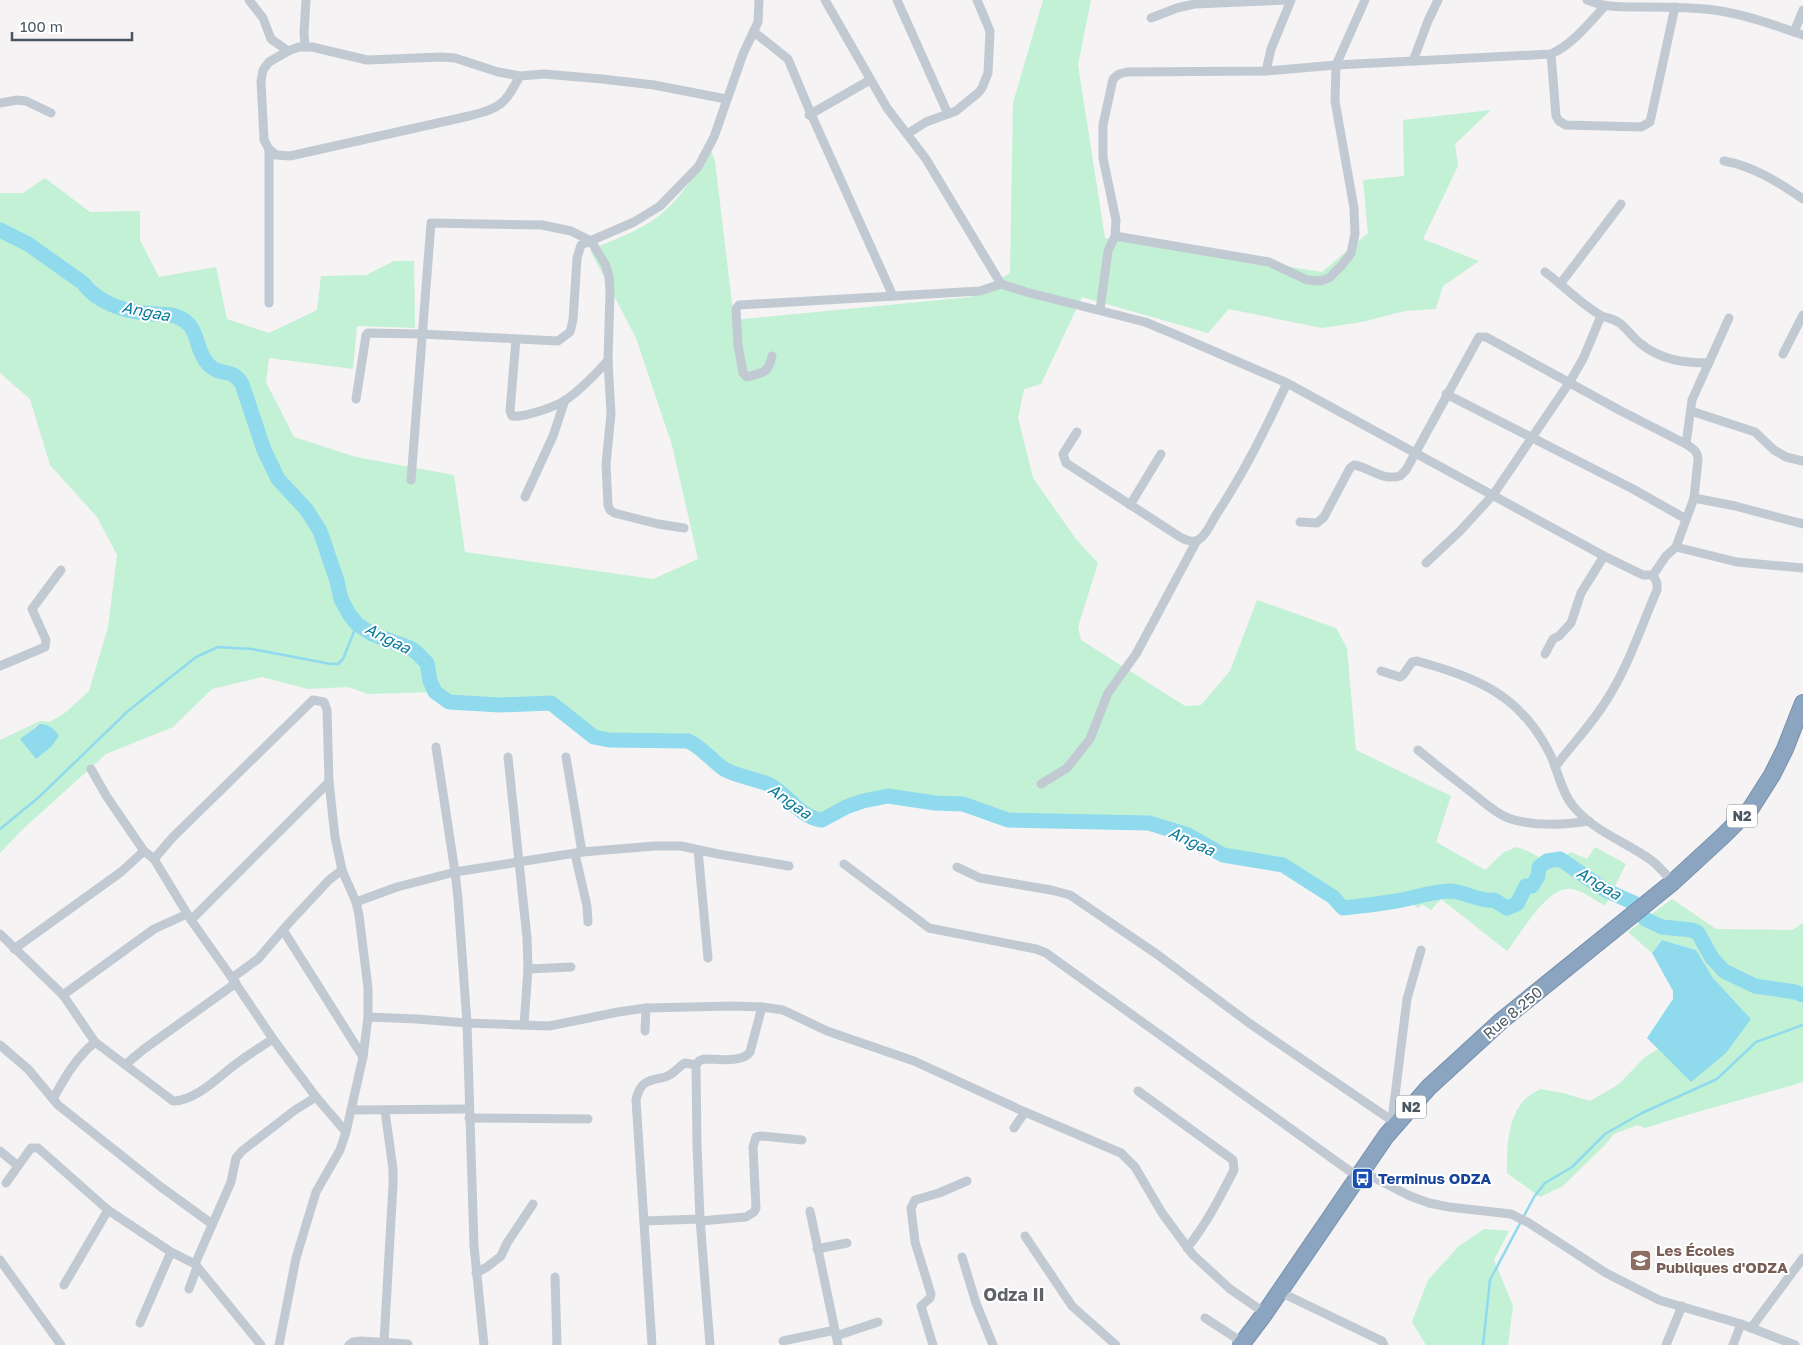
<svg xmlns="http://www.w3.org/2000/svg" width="1803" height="1345" font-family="'Golos Text',sans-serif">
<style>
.green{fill:#c3f1d5;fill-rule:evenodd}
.water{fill:#90daee}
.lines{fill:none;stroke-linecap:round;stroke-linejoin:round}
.stream{stroke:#90daee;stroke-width:2.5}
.river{stroke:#90daee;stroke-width:15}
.highway-casing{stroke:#7690ad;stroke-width:18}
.street{stroke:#c1cad2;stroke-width:9}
.highway{stroke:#8ba5c1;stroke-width:16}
.labels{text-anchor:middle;stroke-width:4;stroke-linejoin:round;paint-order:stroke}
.shield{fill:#fff;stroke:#808990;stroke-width:1}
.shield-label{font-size:14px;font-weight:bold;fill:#4a5661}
.street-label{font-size:15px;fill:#4a5661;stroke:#fff}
.transit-label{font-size:15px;font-weight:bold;fill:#164399;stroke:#fff;text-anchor:start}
.education-label{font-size:15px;font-weight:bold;fill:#785e54;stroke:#fff;text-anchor:start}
.water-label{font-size:16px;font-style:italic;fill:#0c7c9b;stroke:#fff}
.quarter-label{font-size:18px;font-weight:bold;fill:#5f6368;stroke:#fff}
</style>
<rect width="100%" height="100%" fill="#f5f3f3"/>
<g class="green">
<path d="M1043 0H1091L1078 65 1105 238 1322 272 1368 233 1363 180 1404 176 1403 120 1491 110 1455 144 1458 166 1423 239 1479 261 1443 286 1436 309 1405 311 1362 322 1322 328 1229 309 1208 333 1082 297 1041 384 1024 389 1018 418 1033 478 1076 539 1098 563 1078 627 1081 640 1185 706 1201 705 1230 671 1257 600 1336 628 1347 648 1356 750 1451 796 1436 842 1485 870 1504 852 1517 847C1542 855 1545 869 1571 852L1587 859 1595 847 1626 864 1605 906C1594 900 1579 887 1566 889 1544 892 1520 935 1507 951L1441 899 1431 910 1422 904 1418 908 1408 901 1343 908 1333 897 1283 865 1223 855 1188 835 1149 823 1008 820 963 804 935 803 888 796 863 801 846 807 822 820C800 818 788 795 769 785 756 778 740 777 726 770 714 763 706 750 694 744 672 732 623 746 596 738 582 733 563 713 551 703L500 705 449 702 435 692 368 694 348 687 308 689 262 677 212 689 173 727 106 754 23 829 0 853V740L40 721 50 722 66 712 89 691 108 627 117 555 97 517 50 465 30 399 0 373V193H23L45 178 90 212 140 211V240L159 277 216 267 227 319 269 333 317 310 321 276 366 275 394 261H414L415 328 357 326 353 369 269 358 266 382 294 437 356 457 454 475 465 552 653 579 698 559 672 445 636 338 590 250C613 240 640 231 660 215 681 198 696 173 711 151L715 161 734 320 971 297 1010 273 1013 103ZM37 725 36 759 21 739Z"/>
<path d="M1672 899 1716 929 1792 930 1803 923V1082C1750 1098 1697 1111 1645 1128L1637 1125 1614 1134 1605 1145 1563 1186 1540 1197 1507 1173C1507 1148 1507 1120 1524 1100 1528 1096 1535 1092 1540 1089L1563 1093 1590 1101 1619 1084 1645 1057 1658 1049 1691 1081 1751 1019 1713 978 1696 950 1662 940 1652 953 1628 932Z"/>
<polygon points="1484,1229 1509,1231 1494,1260 1513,1306 1508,1345 1426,1345 1412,1322 1428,1280 1459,1246"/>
</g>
<g class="water">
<path d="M40 724C49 724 55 729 59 736L51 747 36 759 20 739Z"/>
<polygon points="1662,940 1696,950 1713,978 1751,1019 1726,1053 1691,1082 1647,1038 1673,999 1673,991 1652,953"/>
</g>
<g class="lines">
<g class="stream">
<polyline points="0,829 39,797 128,711 196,657 218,647 252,649 331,664 338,664 343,659 357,624"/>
<polyline points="1483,1345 1490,1280 1534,1197 1545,1183 1572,1167 1605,1134 1642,1113 1717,1079 1756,1042 1803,1025"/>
</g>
<path class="river" d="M0 230 28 244 83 283C96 301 122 311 144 313 155 315 168 313 178 317 201 327 193 347 208 364 221 378 231 366 242 384L264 450 278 479 306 509 320 531 337 581 341 599 349 614 357 624 372 634 410 648 416 652 427 663 430 681 435 692 449 702 500 705 551 703 594 737 609 740 688 741C702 747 711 760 724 769 738 777 754 778 768 784 788 794 799 817 822 820L846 807 863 801 888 796 935 803 963 804 1008 820 1149 823 1188 835 1223 855 1283 865 1333 897 1343 908C1361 906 1379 904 1396 901 1414 898 1430 892 1449 891 1465 891 1479 902 1494 900L1507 908 1517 904 1526 886H1532L1538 876 1539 867 1547 861 1560 859 1605 890 1634 903 1645 919 1662 927 1692 930 1698 933 1712 958 1724 971 1755 986 1795 992 1803 995"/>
<defs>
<polyline id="highway" points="1241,1345 1265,1313 1386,1136 1429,1087 1501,1021 1673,882 1724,835 1751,808 1772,775 1785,749 1803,703"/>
</defs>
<use href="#highway" class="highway-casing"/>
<g class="street">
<polyline points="249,0 263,18 271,39 288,51"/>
<polyline points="825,0 887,108 926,159 1001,284"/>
<polyline points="897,0 948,114"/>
<path d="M1365 0 1336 65 1551 54C1573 44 1589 23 1605 6"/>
<path d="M1587 0C1605 8 1624 7 1644 7 1667 7 1691 7 1714 10 1744 14 1774 25 1803 35"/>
<polyline points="1151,18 1177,8 1194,4 1288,0"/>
<polyline points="754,32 788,59 811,114 893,296"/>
<polyline points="1794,32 1803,10"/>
<polyline points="305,47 304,33 306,0"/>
<polyline points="1551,54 1556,116 1559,121 1566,125 1641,127 1650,122 1675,7"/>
<polyline points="1413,61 1428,21 1438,0"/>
<polyline points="1266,71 1271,49 1291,0"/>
<path d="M520 76C503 106 502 107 469 116L290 156 276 155 269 149 264 140 261 81 263 70 269 62 288 51 299 47H312L367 60 441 57 455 58 498 72 520 76 544 74 602 79 654 85 726 99"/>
<polyline points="0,103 17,100 26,101 51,113"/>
<polyline points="809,115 870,80"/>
<polyline points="907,134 926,122 956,111 978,93 982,88 988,73 990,31 977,0"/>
<polyline points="269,149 269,303"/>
<path d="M1724 161C1753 166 1778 182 1803 199"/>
<path d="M1545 272C1564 286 1580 303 1600 315 1605 318 1612 318 1618 322 1626 327 1632 337 1640 343 1660 360 1684 363 1709 363"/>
<polyline points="1561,283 1621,204"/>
<polyline points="1100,310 1108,251 1115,236 1116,220 1103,158 1103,125 1113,79 1119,74 1127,72 1266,71 1336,65 1335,101 1354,208 1355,234 1351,253 1342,265 1329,278 1320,281 1307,280 1269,262 1115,236"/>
<path d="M516 339 510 411 512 416C523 418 554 407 564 401 576 394 599 371 608 360"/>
<polyline points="1783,354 1803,315"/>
<path d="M772 356C768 374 764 372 747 377L743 373 738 345 736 309 739 305 980 291 1001 284 1026 292 1145 322 1174 334 1287 383 1604 556 1643 575H1653L1666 556 1676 547 1737 562 1803 568"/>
<polyline points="1446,394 1633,489 1686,519"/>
<polyline points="356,399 365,342 366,335 368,333 421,334 558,341 570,332 573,320 577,258 581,245 634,222 660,206 698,167 714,137 743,54 758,22 759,0"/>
<polyline points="1691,411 1755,432 1774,450 1786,457 1803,461"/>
<path d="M1077 432 1063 454 1066 463 1180 537C1186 540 1192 543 1198 540 1206 536 1211 523 1216 515 1244 473 1266 428 1287 383"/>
<polyline points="1686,444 1692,400 1729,318"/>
<polyline points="411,480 431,223 542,225 571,231 591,241 605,264 609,276 610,292 608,360 611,414 606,464 608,505 610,510 614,513 658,524 684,528"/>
<polyline points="525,497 553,436 565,400"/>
<polyline points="1694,498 1735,506 1803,524"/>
<polyline points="1130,505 1161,454"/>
<path d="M1300 522 1317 523 1324 517 1350 468 1354 465C1371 468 1382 481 1400 476L1406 470 1479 337H1486L1621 411 1686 444C1693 449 1698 451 1698 460L1694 498 1676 547"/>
<polyline points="1426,563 1460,531 1493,495 1569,383 1583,359 1601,316"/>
<polyline points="1545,654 1553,639 1559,636 1571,623 1581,593 1604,556"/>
<polyline points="0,666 45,647 46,640 32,609 61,570"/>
<path d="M1381 671 1400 677 1403 675 1412 662 1417 661C1477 678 1520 694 1550 754 1558 770 1561 792 1573 806 1593 831 1626 842 1651 860 1659 866 1666 875 1673 882"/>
<polyline points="436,747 455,872 458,899 467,1023 474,1246 484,1345"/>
<path d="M1418 750C1437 766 1457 781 1476 796 1486 804 1496 813 1508 818 1533 827 1563 825 1589 821"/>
<polyline points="508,757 527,938 528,969 524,1025"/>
<polyline points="566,757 582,852"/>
<path d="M1555 767C1571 746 1590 726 1604 704 1628 668 1640 629 1657 590V583L1653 575"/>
<polyline points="91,769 107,797 144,851"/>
<polyline points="1041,784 1067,768 1090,739 1108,693 1136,654 1196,542"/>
<polyline points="698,850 708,958"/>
<polyline points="575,854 587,906 588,922"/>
<polyline points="844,864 929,928 1036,949 1046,953 1358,1177"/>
<polyline points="957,867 980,878 1051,890 1070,895 1158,955 1249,1023 1397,1124"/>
<polyline points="356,902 397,887 455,872 582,852 655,846 681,846 718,854 789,866"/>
<polyline points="191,920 329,782"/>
<polyline points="283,930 363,1057"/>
<path d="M0 934 63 995 95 1042 173 1101C197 1101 221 1074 240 1061 251 1053 262 1046 273 1039"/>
<polyline points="14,949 121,872 144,851 154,859"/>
<polyline points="528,969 571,967"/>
<polyline points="232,978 258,959 288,924 329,880 342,870"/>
<polyline points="63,995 154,929 187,914"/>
<polyline points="368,1017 417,1019 467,1023 549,1026 618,1012 646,1008 733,1006 762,1007 783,1010 827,1031 914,1061 1025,1112 1121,1153 1135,1167 1162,1213 1193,1255 1230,1289 1265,1313"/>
<polyline points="645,1031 646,1008"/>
<polyline points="0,1045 28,1069 58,1105 161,1187 212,1224"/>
<polyline points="126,1064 144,1049 236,983"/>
<path d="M1138 1091 1233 1160 1234 1170C1220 1197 1206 1225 1187 1248"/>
<path d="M53 1099C65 1077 75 1059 95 1042"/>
<polyline points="351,1110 468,1109"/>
<polyline points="469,1118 588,1119"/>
<polyline points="1392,1120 1407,999 1421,950"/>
<polyline points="1014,1128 1025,1112"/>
<polyline points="0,1151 17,1165"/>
<polyline points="1361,1171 1410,1196 1429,1203 1449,1207 1511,1214 1529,1223 1606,1273 1659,1300 1741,1324 1795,1345"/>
<polyline points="6,1183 31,1148 38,1148 108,1210 171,1252 195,1264 261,1345"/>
<polyline points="810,1211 838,1345"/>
<polyline points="644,1221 700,1219"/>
<polyline points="700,1221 746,1217 754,1212 756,1208 753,1147 756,1137 761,1136 802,1140"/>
<polyline points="1025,1236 1072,1306 1116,1345"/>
<polyline points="817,1249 847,1243"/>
<polyline points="962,1257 976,1303 993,1345"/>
<polyline points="0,1260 61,1345"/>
<polyline points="195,1264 231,1182 236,1158 242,1151 295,1110 316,1097"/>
<polyline points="476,1273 487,1267 501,1256 507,1243 533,1204"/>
<polyline points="555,1277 557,1345"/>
<polyline points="64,1285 108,1210"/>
<polyline points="189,1289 197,1267"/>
<polyline points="1280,1292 1382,1341 1384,1345"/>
<polyline points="1205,1318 1242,1342"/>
<polyline points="140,1323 171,1252"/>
<polyline points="1751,1328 1803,1258"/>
<polyline points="836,1336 878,1322"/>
<polyline points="783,1341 835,1330"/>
<polyline points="384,1342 393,1185 393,1169 385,1111"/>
<polyline points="279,1345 296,1258 316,1192 340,1150 346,1132 363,1057 368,1017 368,988 359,915 356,902 342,870 335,837 329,782 327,710 324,702 313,700 173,837 154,859 191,920 232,978 273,1039 316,1097 346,1132"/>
<polyline points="349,1345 353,1342 361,1341 408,1344"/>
<path d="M652 1345 636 1100C640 1080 649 1081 665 1077 673 1075 678 1067 685 1063L696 1065"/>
<path d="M710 1345 700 1219 697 1145 696 1065 699 1061 704 1059C717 1059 743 1063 750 1052L762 1007"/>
<polyline points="933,1345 921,1306 930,1298 931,1294 915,1242 911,1208 915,1200 939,1193 967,1181"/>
<polyline points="1666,1345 1682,1306"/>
<polyline points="1733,1345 1741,1324"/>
</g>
<use href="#highway" class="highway"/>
</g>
<defs>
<symbol id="bus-square" viewBox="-11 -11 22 22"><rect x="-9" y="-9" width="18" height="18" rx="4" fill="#1a4fb4" stroke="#fff"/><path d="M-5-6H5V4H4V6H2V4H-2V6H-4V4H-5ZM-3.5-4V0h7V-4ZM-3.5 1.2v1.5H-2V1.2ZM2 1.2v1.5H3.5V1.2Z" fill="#fff"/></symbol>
<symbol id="school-square" viewBox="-11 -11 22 22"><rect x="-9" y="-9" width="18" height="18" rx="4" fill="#8d6e63" stroke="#fff"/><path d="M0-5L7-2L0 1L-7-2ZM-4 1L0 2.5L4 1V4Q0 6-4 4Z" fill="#fff"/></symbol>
</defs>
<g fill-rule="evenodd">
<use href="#bus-square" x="1350" y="1166" width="25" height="25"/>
<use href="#school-square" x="1628" y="1248" width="25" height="25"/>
</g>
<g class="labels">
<g class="shield">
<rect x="1727" y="804.5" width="30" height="23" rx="4"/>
<rect x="1396" y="1095.5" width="30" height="23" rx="4"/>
</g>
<g class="shield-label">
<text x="1742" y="821">N2</text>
<text x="1411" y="1112">N2</text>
</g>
<g class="street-label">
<text transform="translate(1513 1013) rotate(-40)" y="5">Rue 8.250</text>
</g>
<g class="transit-label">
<text x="1378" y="1184">Terminus ODZA</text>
</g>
<g class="education-label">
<text x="1656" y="1256">Les Écoles<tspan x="1656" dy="17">Publiques d'ODZA</tspan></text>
</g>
<g class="water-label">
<text transform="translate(146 311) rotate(11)" y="6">Angaa</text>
<text transform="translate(388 638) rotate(27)" y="6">Angaa</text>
<text transform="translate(790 801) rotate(35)" y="6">Angaa</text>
<text transform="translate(1192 841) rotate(25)" y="6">Angaa</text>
<text transform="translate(1599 883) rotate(31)" y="6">Angaa</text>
</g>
<g class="quarter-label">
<text x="1014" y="1301">Odza II</text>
</g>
</g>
<path d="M12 32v8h120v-8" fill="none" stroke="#4a5661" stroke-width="2.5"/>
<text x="20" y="32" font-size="15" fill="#4a5661" stroke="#ffffff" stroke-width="4" paint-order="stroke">100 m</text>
</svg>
